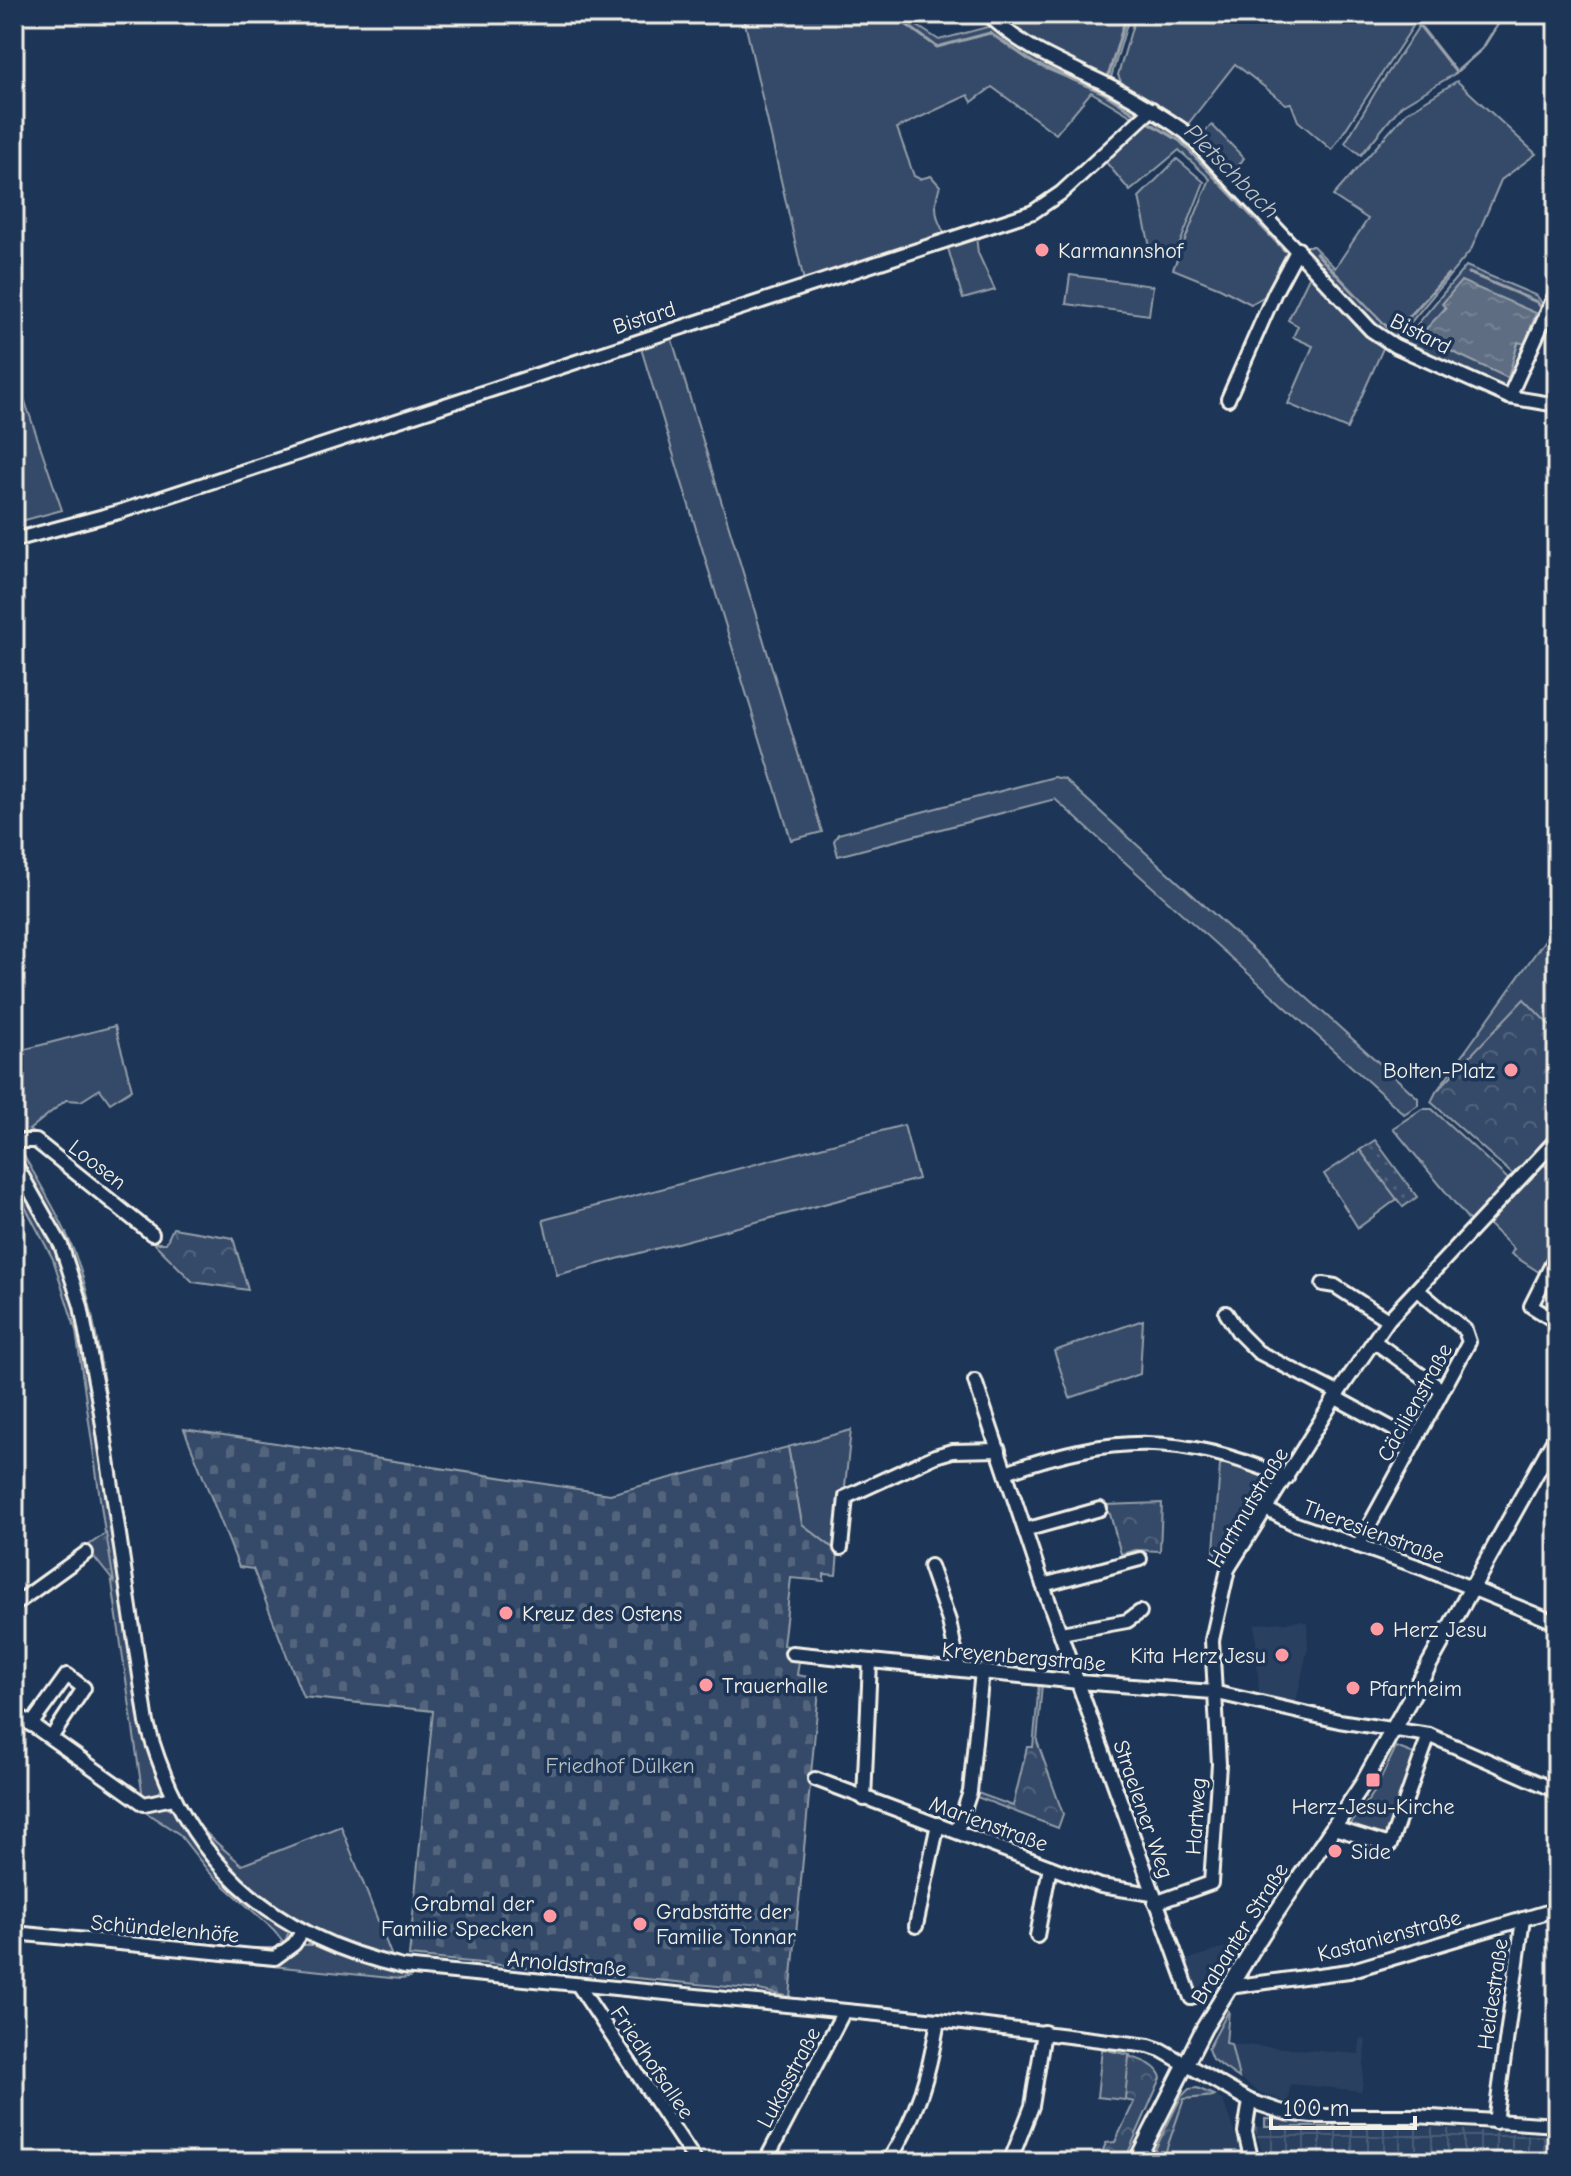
<svg xmlns="http://www.w3.org/2000/svg" width="1571" height="2176" font-family="'Comic Neue',sans-serif">
<style>
.built{fill:#2a4060}
.industrial{fill:url(#industrial-grid)}
.grass{fill:#354a67;stroke:#949ea8;stroke-width:2;fill-rule:evenodd}
.forest{fill:url(#forest-crowns);stroke:#949ea8;stroke-width:2}
.cemetery{fill:url(#cemetery-stones);stroke:#949ea8;stroke-width:2}
.garden{fill:url(#garden-dots);stroke:#949ea8;stroke-width:2}
.water{fill:url(#water-ripples);stroke:#9aa2ab;stroke-width:2}
.lines{fill:none;stroke-linecap:round;stroke-linejoin:round}
.stream{stroke:#9aa2ab;stroke-width:3}
.minor-casing{stroke:#f4f1e8;stroke-width:18}
.major-casing{stroke:#f4f1e8;stroke-width:20}
.minor{stroke:#1d3557;stroke-width:12}
.major{stroke:#1d3557;stroke-width:14}
.poi-dot{fill:#ff9aa2;stroke:#1d3557;stroke-width:3}
.labels{text-anchor:middle;stroke-width:7;stroke-linejoin:round;paint-order:stroke}
.poi-label{font-size:22px;fill:#f4f1e8;stroke:#1d3557;text-anchor:start}
.street-label{font-size:22px;fill:#f4f1e8;stroke:#1d3557}
.park-label{font-size:22px;fill:#bbbfc1;stroke:#1d3557}
.water-label{font-size:24px;font-style:italic;fill:#c0c3c4;stroke:#1d3557}
</style>
<defs>
<pattern id="industrial-grid" width="8" height="8" patternUnits="userSpaceOnUse" patternTransform="scale(2)"><rect width="8" height="8" fill="#2a4060"/><path d="M0 4h8M4 0v8" fill="none" stroke="#4a5c77"/></pattern>
<pattern id="forest-crowns" width="20" height="18" patternUnits="userSpaceOnUse" patternTransform="scale(2)"><rect width="20" height="18" fill="#354a67"/><path d="M2 6a3 3 0 1 1 6 0M12 15a3 3 0 1 1 6 0" fill="none" stroke="#53657d"/></pattern>
<pattern id="cemetery-stones" width="16" height="16" patternUnits="userSpaceOnUse" patternTransform="scale(2)"><rect width="16" height="16" fill="#354a67"/><path d="M2 7V4a2 2 0 0 1 4 0v3zM10 15v-3a2 2 0 0 1 4 0v3z" fill="#53657d"/></pattern>
<pattern id="garden-dots" width="8" height="8" patternUnits="userSpaceOnUse" patternTransform="scale(2)"><rect width="8" height="8" fill="#354a67"/><path d="M2 2h.1M6 6h.1" fill="none" stroke="#53657d" stroke-width="1.8" stroke-linecap="round"/></pattern>
<pattern id="water-ripples" width="26" height="14" patternUnits="userSpaceOnUse" patternTransform="scale(2)"><rect width="26" height="14" fill="#5e6d82"/><path d="M2 4q2-2 4 0t4 0M15 11q2-2 4 0t4 0" fill="none" stroke="#768294"/></pattern>
</defs>
<rect width="100%" height="100%" fill="#1d3557"/>
<filter id="ink" filterUnits="userSpaceOnUse"><feTurbulence type="fractalNoise" baseFrequency=".0125" numOctaves="2"/><feDisplacementMap in="SourceGraphic" scale="16" xChannelSelector="R" yChannelSelector="G"/><feConvolveMatrix kernelMatrix="1 2 1 2 8 2 1 2 1" color-interpolation-filters="sRGB"/></filter>
<g filter="url(#ink)">
<g class="built">
<polygon points="1301,1621 1307,1623 1308,1647 1296,1703 1259,1696 1255,1624"/>
<polygon points="1246,1940 1216,1984 1203,1990 1195,1987 1184,1961"/>
<polygon points="1360,2038 1366,2039 1362,2091 1290,2084 1288,2103 1259,2092 1239,2078 1231,2044 1359,2054"/>
<polygon points="1216,2096 1223,2101 1245,2162 1162,2162 1184,2099"/>
</g>
<polygon class="industrial" points="1410,2126 1557,2136 1557,2162 1266,2162 1254,2127"/>
<g class="grass">
<path d="M743 14H899L939 40 991 26C1025 57 1060 66 1100 85 1115 92 1129 103 1143 112L1136 119 1091 92 1056 134 992 87 972 102 968 95 897 128 914 176 920 179 931 176 940 186C933 204 935 220 946 235L804 281Z"/>
<polygon points="995,14 1130,14 1110,81 1038,47"/>
<polygon points="1136,14 1421,14 1332,150 1298,121 1291,103 1286,104 1235,64 1188,124 1121,82 1118,75"/>
<polygon points="1419,26 1456,73 1401,106 1361,155 1345,143 1376,91"/>
<polygon points="1457,81 1536,154 1501,180 1471,250 1401,334 1392,336 1376,325 1302,246 1313,246 1335,268 1368,219 1333,196 1406,113"/>
<polygon points="1152,118 1179,135 1292,253 1272,292 1251,304 1220,288 1173,269 1210,179 1179,150 1130,191 1105,161"/>
<polygon points="1212,125 1244,158 1233,173 1199,137"/>
<polygon points="1177,159 1204,182 1175,256 1150,247 1139,197"/>
<polygon points="976,236 978,253 995,290 963,299 947,245"/>
<path d="M1466 266 1537 296 1546 309 1514 381 1504 389 1405 346V339ZM1446 307 1524 343 1519 341 1508 377 1420 337Z"/>
<polygon points="1311,273 1368,333 1384,346 1347,429 1288,404 1313,346 1293,337 1298,326 1288,320"/>
<polygon points="1070,275 1153,286 1149,315 1066,304"/>
<polygon points="671,336 822,832 791,840 640,345"/>
<polygon points="14,369 62,510 14,523"/>
<polygon points="1054,777 1064,779 1418,1098 1418,1105 1404,1114 1055,799 838,856 834,841 838,834"/>
<polygon points="1557,923 1557,1110 1516,1008 1436,1092"/>
<polygon points="115,1026 132,1089 110,1103 100,1089 81,1101 66,1100 29,1130 32,1132 14,1137 14,1052"/>
<polygon points="1422,1109 1432,1109 1507,1178 1508,1186 1472,1224 1393,1128"/>
<polygon points="904,1125 918,1179 557,1275 543,1220"/>
<path d="M20 1149C39 1183 61 1217 75 1254 93 1302 99 1355 108 1406L104 1405 95 1348 82 1296 16 1158Z"/>
<polygon points="1360,1150 1397,1199 1358,1228 1324,1174"/>
<polygon points="1540,1162 1557,1174 1557,1245 1542,1274 1511,1254 1514,1249 1485,1221"/>
<path d="M14 1174C32 1207 51 1239 65 1275 75 1300 80 1327 86 1353L140 1715 149 1754 162 1788 158 1795 143 1798 76 1331 53 1259 14 1186Z"/>
<polygon points="1143,1320 1140,1374 1070,1398 1054,1351"/>
<path d="M110 1423 152 1717C163 1752 173 1792 196 1822 209 1838 228 1852 242 1865L341 1826 392 1957 384 1958 346 1947 272 1907 227 1867 193 1824 166 1771 149 1714 107 1427Z"/>
<polygon points="851,1430 838,1552 802,1524 788,1447"/>
<polygon points="1226,1461 1268,1476 1271,1483 1228,1555 1223,1552 1219,1560 1214,1551 1220,1465"/>
<polygon points="1396,1747 1419,1756 1387,1839 1348,1828 1375,1791"/>
<polygon points="136,1806 165,1807 174,1811 185,1828 268,1915 289,1930 285,1943 288,1946 277,1953 14,1930 14,1927 243,1948 279,1948 284,1943 274,1930 209,1872 179,1834"/>
<path d="M303 1945H318L365 1963 400 1971 409 1978 400 1979 222 1961C242 1951 266 1967 287 1957 292 1954 298 1949 303 1945Z"/>
<polygon points="1229,2010 1226,2043 1231,2044 1239,2078 1212,2059 1208,2049"/>
<polygon points="1102,2049 1130,2055 1125,2100 1097,2097"/>
<polygon points="1265,2119 1331,2122 1336,2127 1265,2127"/>
</g>
<g class="forest">
<polygon points="1524,999 1557,1033 1557,1134 1520,1173 1512,1174 1431,1102 1436,1092"/>
<polygon points="173,1228 233,1238 248,1290 193,1282 154,1243 166,1243"/>
<polygon points="1162,1503 1160,1551 1136,1550 1121,1554 1110,1514 1104,1511 1104,1505"/>
<polygon points="106,1533 114,1582 86,1547"/>
<polygon points="1039,1684 1042,1684 1037,1741 1063,1814 1058,1828 974,1796 975,1792 1013,1806 1027,1747 1033,1747"/>
<path d="M1129 2056C1141 2060 1158 2065 1161 2078L1124 2162H1098L1106 2143 1115 2142 1134 2102 1125 2100Z"/>
<polygon points="1197,2088 1216,2096 1184,2099 1162,2162 1149,2162 1181,2097 1189,2089"/>
</g>
<polygon class="cemetery" points="184,1429 610,1494 788,1447 802,1524 838,1552 836,1575 824,1574 824,1581 791,1578 783,1645 793,1647 791,1659 799,1661 797,1675 820,1679 790,1997 759,1990 409,1956 433,1711 303,1697 253,1569 239,1567"/>
<polygon class="garden" points="1375,1140 1417,1197 1403,1207 1360,1150"/>
<polygon class="water" points="1461,281 1536,313 1525,344 1518,342 1508,378 1419,336 1446,308 1442,304"/>
<g class="lines">
<g class="stream">
<polyline points="892,14 937,47 990,33 1034,63 1102,92 1138,115"/>
<polyline points="998,14 1005,22"/>
<polyline points="1408,14 1415,20"/>
<polyline points="1421,27 1456,72 1482,49 1499,22"/>
<polyline points="1044,48 1108,77 1127,14"/>
<polyline points="1150,123 1180,141 1284,250"/>
<polyline points="1316,253 1387,327 1395,330 1400,327 1448,274"/>
<polyline points="1469,273 1537,302 1544,311"/>
</g>
<defs>
<g id="minor">
<path d="M988 14C1023 50 1068 65 1112 87 1138 101 1163 116 1187 133L1371 330 1395 346 1509 397 1557 405"/>
<polyline points="1509,397 1557,291"/>
<polyline points="1228,399 1275,292 1298,249"/>
<polyline points="14,540 119,512 1033,212 1061,193 1152,109"/>
<polyline points="14,1145 20,1141 36,1141 152,1234"/>
<path d="M14 1162 61 1245 81 1306 101 1413 147 1723C183 1858 268 1936 403 1967L938 2020 1149 2046 1161 2050 1250 2101 1286 2113 1312 2116H1415L1557 2125"/>
<polyline points="1557,1254 1531,1306 1557,1322"/>
<polyline points="1323,1284 1335,1286 1388,1320"/>
<polyline points="1226,1313 1239,1333 1258,1352 1338,1393"/>
<polyline points="1375,1342 1442,1390"/>
<polyline points="975,1381 1043,1585 1191,1998"/>
<polyline points="1336,1398 1415,1441"/>
<path d="M1006 1472C1113 1434 1182 1433 1287 1478"/>
<polyline points="1266,1509 1293,1523 1422,1568 1557,1623"/>
<polyline points="1025,1530 1100,1509"/>
<polyline points="1358,1546 1469,1342 1465,1330 1418,1290"/>
<polyline points="841,1548 846,1497 935,1456 952,1451 999,1450"/>
<polyline points="930,1566 949,1621 959,1669"/>
<polyline points="1043,1585 1140,1559"/>
<polyline points="14,1605 86,1553"/>
<polyline points="1061,1633 1127,1621 1140,1612"/>
<polyline points="792,1653 1079,1682 1213,1692 1339,1721 1429,1735 1557,1791"/>
<polyline points="14,1712 144,1804 173,1798"/>
<polyline points="31,1725 67,1675 84,1688 51,1738"/>
<polyline points="815,1779 1101,1886 1152,1894"/>
<polyline points="864,1799 870,1662"/>
<polyline points="1334,1828 1390,1845 1429,1735"/>
<polyline points="957,1831 970,1792 982,1671"/>
<polyline points="1155,1903 1211,1883 1219,1764 1212,1640 1228,1569 1338,1393 1388,1320 1557,1139"/>
<polyline points="916,1926 938,1824"/>
<polyline points="14,1933 275,1958 294,1944 302,1932"/>
<polyline points="1037,1936 1050,1867"/>
<polyline points="578,1985 696,2162"/>
<polyline points="1229,1987 1349,1971 1557,1909"/>
<polyline points="1250,2101 1245,2132 1252,2162"/>
<polyline points="1495,2122 1523,1919"/>
<polyline points="765,2162 844,2011"/>
<path d="M888 2162C918 2114 929 2075 938 2020"/>
<polyline points="1010,2162 1032,2106 1044,2032"/>
</g>
<polyline id="major" points="1136,2162 1204,2028 1262,1934 1362,1785 1557,1435"/>
</defs>
<use href="#minor" class="minor-casing"/>
<use href="#major" class="major-casing"/>
<use href="#minor" class="minor"/>
<use href="#major" class="major"/>
</g>
</g>
<g class="poi-dot">
<circle cx="1042" cy="250" r="8"/>
<circle cx="1511" cy="1070" r="8"/>
<circle cx="506" cy="1613" r="8"/>
<circle cx="1377" cy="1629" r="8"/>
<circle cx="1282" cy="1655" r="8"/>
<circle cx="706" cy="1685" r="8"/>
<circle cx="1353" cy="1688" r="8"/>
<rect x="1365" y="1772" width="16" height="16" rx="4"/>
<circle cx="1335" cy="1851" r="8"/>
<circle cx="550" cy="1916" r="8"/>
<circle cx="640" cy="1924" r="8"/>
</g>
<g class="labels">
<g class="poi-label">
<text x="1058" y="258">Karmannshof</text>
<text x="1495" y="1078" text-anchor="end">Bolten-Platz</text>
<text x="522" y="1621">Kreuz des Ostens</text>
<text x="1393" y="1637">Herz Jesu</text>
<text x="1266" y="1663" text-anchor="end">Kita Herz Jesu</text>
<text x="722" y="1693">Trauerhalle</text>
<text x="1369" y="1696">Pfarrheim</text>
<text x="1373" y="1814" text-anchor="middle">Herz-Jesu-Kirche</text>
<text x="1351" y="1859">Side</text>
<text x="534" y="1911" text-anchor="end">Grabmal der<tspan x="534" dy="25">Familie Specken</tspan></text>
<text x="656" y="1919">Grabstätte der<tspan x="656" dy="25">Familie Tonnar</tspan></text>
</g>
<g class="street-label">
<text transform="translate(644 317) rotate(-18)" y="8">Bistard</text>
<text transform="translate(1421 333) rotate(27)" y="8">Bistard</text>
<text transform="translate(98 1164) rotate(38)" y="8">Loosen</text>
<text transform="translate(1414 1402) rotate(-61)" y="8">Cäcilienstraße</text>
<text transform="translate(1247 1507) rotate(-59)" y="8">Hartmutstraße</text>
<text transform="translate(1374 1531) rotate(20)" y="8">Theresienstraße</text>
<text transform="translate(1024 1656) rotate(5)" y="8">Kreyenbergstraße</text>
<text transform="translate(1144 1809) rotate(71)" y="8">Straelener Weg</text>
<text transform="translate(1195 1816) rotate(-86)" y="8">Hartweg</text>
<text transform="translate(989 1823) rotate(20)" y="8">Marienstraße</text>
<text transform="translate(165 1928) rotate(5)" y="8">Schündelenhöfe</text>
<text transform="translate(1239 1933) rotate(-58)" y="8">Brabanter Straße</text>
<text transform="translate(1389 1935) rotate(-15)" y="8">Kastanienstraße</text>
<text transform="translate(567 1963) rotate(5)" y="8">Arnoldstraße</text>
<text transform="translate(1492 1994) rotate(-82)" y="8">Heidestraße</text>
<text transform="translate(653 2062) rotate(56)" y="8">Friedhofsallee</text>
<text transform="translate(788 2077) rotate(-62)" y="8">Lukasstraße</text>
</g>
<g class="park-label">
<text x="620" y="1773">Friedhof Dülken</text>
</g>
<g class="water-label">
<text transform="translate(1232 171) rotate(45)" y="8">Pletschbach</text>
</g>
</g>
<rect width="1571" height="2176" fill="none" stroke="#1d3557" stroke-width="48"/>
<rect x="24" y="24" width="1523" height="2128" fill="none" stroke="#f4f1e8" stroke-width="3" filter="url(#ink)"/>
<path d="M1271 2116v12h144v-12" fill="none" stroke="#f4f1e8" stroke-width="4"/>
<text x="1283" y="2116" font-size="24" fill="#f4f1e8" stroke="#1d3557" stroke-width="6" paint-order="stroke">100 m</text>
</svg>
